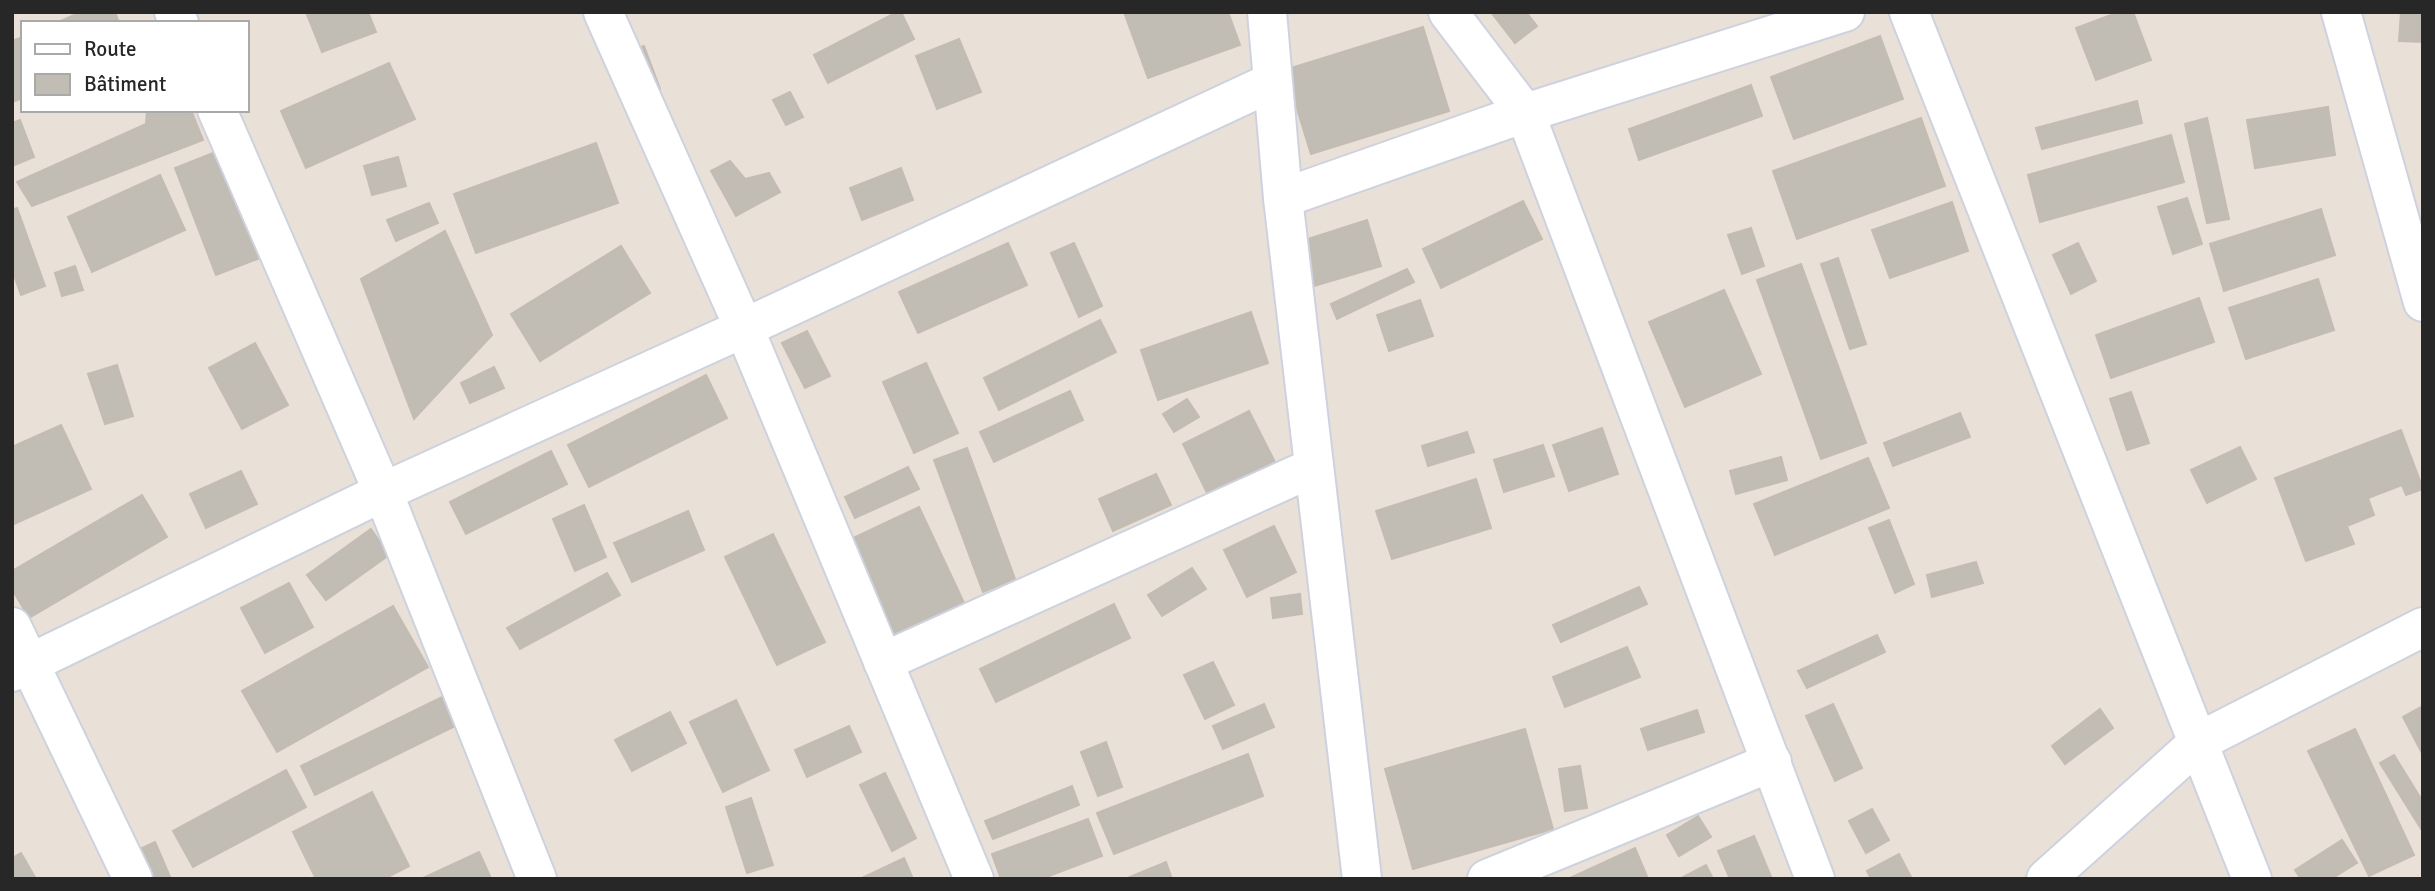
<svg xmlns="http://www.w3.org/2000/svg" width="2435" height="891" font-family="Signika,sans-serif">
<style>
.building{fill:#c1bcb4;stroke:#c4bcb2;stroke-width:2}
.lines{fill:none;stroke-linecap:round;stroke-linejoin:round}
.street-casing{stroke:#ced2df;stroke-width:42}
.street{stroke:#fff;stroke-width:38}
</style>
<rect width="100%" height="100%" fill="#e9e0d8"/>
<g class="building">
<polygon points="81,12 115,12 119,23 56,23"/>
<polygon points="306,12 368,12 376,32 322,52"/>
<polygon points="897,12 901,12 914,39 828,83 814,55"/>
<polygon points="1124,12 1228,12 1240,45 1148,78"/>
<polygon points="1491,12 1526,12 1537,26 1515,43"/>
<polygon points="2119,12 2133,12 2151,60 2096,80 2076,28"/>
<polygon points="2401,12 2423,12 2423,42 2399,41"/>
<polygon points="1423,27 1449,111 1311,154 1285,70"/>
<polygon points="1880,36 1903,99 1794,139 1771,77"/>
<polygon points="23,37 23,98 12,102 12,41"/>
<polygon points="959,39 981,92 937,109 916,56"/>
<polygon points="644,46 660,89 645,94 629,51"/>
<polygon points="389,63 415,119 306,168 281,111"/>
<polygon points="1751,85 1762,116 1639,160 1629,129"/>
<polygon points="790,92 803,117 786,125 773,100"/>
<polygon points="2137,101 2142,123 2042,149 2036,128"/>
<polygon points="2328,107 2335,155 2255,168 2247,120"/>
<polygon points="147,110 191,110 203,140 32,206 17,182 146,124"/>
<polygon points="1921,118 1945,186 1797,239 1773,171"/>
<polygon points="2207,118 2229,219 2207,223 2185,124"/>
<polygon points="20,120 34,157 12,166 12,123"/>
<polygon points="2171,135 2184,182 2040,222 2028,175"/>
<polygon points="596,143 618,203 476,253 454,194"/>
<polygon points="218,151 260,258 216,275 175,168"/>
<polygon points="398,157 406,186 372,195 364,166"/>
<polygon points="730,161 745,179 769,173 780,192 736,216 711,171"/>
<polygon points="901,168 913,200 862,220 850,188"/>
<polygon points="160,175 185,230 92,272 68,217"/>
<polygon points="2187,198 2202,244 2173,254 2158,207"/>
<polygon points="1523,201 1542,239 1441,288 1423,249"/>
<polygon points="1952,202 1968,251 1890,278 1872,230"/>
<polygon points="429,203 438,223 396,241 387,220"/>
<polygon points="17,208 45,286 21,295 12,269 12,210"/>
<polygon points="2321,209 2335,255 2224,291 2210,244"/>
<polygon points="1367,220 1381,266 1314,286 1299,242"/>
<polygon points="1751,228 1764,266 1742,274 1728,235"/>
<polygon points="445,231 492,335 414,419 361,279"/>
<polygon points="1008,243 1027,285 918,333 899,292"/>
<polygon points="1074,243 1102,306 1079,317 1051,253"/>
<polygon points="2078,243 2096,281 2071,294 2053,255"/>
<polygon points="621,246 650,293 540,361 511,314"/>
<polygon points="1838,258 1866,344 1850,349 1821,264"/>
<polygon points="1801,264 1866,443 1821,459 1757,280"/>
<polygon points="75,266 83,290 62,296 55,273"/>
<polygon points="1407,269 1414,282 1337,319 1331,304"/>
<polygon points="2318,279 2334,330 2246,359 2229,308"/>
<polygon points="1724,290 1761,374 1685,407 1649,322"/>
<polygon points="2199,298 2214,342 2111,378 2096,335"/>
<polygon points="1420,300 1433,336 1389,351 1377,315"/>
<polygon points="1251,312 1268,363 1158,400 1141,350"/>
<polygon points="1100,320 1116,352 999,410 984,378"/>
<polygon points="807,331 830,376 805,388 782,343"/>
<polygon points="255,343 288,405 242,429 209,368"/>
<polygon points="926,363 958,433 914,453 883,382"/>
<polygon points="117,365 133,416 105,424 88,374"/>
<polygon points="494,367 504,388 470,403 461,383"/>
<polygon points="706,375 727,418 589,487 568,445"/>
<polygon points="1070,391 1083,420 994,462 980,432"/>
<polygon points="2131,392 2149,443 2127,450 2110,399"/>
<polygon points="1187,399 1199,417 1174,432 1163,414"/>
<polygon points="1249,411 1275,462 1208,495 1183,444"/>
<polygon points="1960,413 1970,437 1893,466 1884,443"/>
<polygon points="61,425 91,489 12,525 12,447"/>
<polygon points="1602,428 1618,474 1569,491 1553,445"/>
<polygon points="2401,430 2423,489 2406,495 2402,485 2368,498 2374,515 2347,526 2354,544 2306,561 2275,478"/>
<polygon points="1467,432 1474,452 1428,466 1422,446"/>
<polygon points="1543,445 1554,476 1504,492 1494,460"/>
<polygon points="2240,447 2256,479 2207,503 2191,470"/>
<polygon points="967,448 1015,579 983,592 934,460"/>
<polygon points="551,451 567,484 466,534 450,502"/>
<polygon points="1781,457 1787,480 1736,494 1730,471"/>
<polygon points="1868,458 1889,508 1775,555 1754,504"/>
<polygon points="908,467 919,489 855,518 845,497"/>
<polygon points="241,471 257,504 206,528 190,494"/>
<polygon points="1156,474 1171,505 1113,531 1099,499"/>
<polygon points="1476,479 1491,528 1392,559 1376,511"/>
<polygon points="142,495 167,537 29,618 12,589 12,571"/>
<polygon points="584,505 606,557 575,571 553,519"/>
<polygon points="919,507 966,607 896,640 849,540"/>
<polygon points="688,511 704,550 632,582 614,543"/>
<polygon points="1889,520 1914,584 1895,593 1869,528"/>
<polygon points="1274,526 1296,572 1247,597 1224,550"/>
<polygon points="371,529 389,555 326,600 307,575"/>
<polygon points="773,534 825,642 777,665 725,557"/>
<polygon points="1976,562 1983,583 1932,597 1927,575"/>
<polygon points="1192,568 1206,589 1162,616 1148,595"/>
<polygon points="607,573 620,595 520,649 507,628"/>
<polygon points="289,583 313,627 265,653 241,608"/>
<polygon points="1639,587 1647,604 1561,642 1553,625"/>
<polygon points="1300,594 1302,614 1273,618 1271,598"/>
<polygon points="1114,604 1130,638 996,702 980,669"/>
<polygon points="393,606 428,667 277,752 242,691"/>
<polygon points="1877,635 1885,652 1807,688 1798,671"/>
<polygon points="1627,647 1640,677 1565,707 1553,677"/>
<polygon points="1213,662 1234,705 1205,719 1184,675"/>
<polygon points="442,697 455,726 315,795 301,766"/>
<polygon points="736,700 769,770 723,792 690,722"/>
<polygon points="1264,704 1274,727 1223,749 1213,726"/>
<polygon points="1833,704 1862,768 1835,781 1806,716"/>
<polygon points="2423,706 2423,755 2403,717"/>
<polygon points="2100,709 2113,728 2065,764 2052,746"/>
<polygon points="1697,710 1704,732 1648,750 1641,729"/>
<polygon points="670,712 686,743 632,771 615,740"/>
<polygon points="849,726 861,752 807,777 795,750"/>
<polygon points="1525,729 1553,829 1413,869 1385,769"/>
<polygon points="2355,729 2414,855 2369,876 2308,751"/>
<polygon points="1106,742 1122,787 1098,796 1081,752"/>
<polygon points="1248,754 1263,796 1114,854 1097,813"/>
<polygon points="2394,755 2423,802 2423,832 2380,763"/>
<polygon points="1580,766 1587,808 1565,811 1559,769"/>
<polygon points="286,770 306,807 193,867 173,831"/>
<polygon points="885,773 916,838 892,851 860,785"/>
<polygon points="1072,786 1079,805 993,839 985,821"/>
<polygon points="372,792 409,866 384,879 316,879 293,832"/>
<polygon points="751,798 773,865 747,873 726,807"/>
<polygon points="1872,809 1889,840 1866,853 1849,821"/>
<polygon points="1698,816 1711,837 1679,856 1667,835"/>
<polygon points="1088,819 1102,856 1041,879 1001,879 992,854"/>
<polygon points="1754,836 1772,879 1730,879 1718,851"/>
<polygon points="2342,840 2357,863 2331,879 2301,879 2295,870"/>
<polygon points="155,842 171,879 140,879 129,854"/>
<polygon points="1635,848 1648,879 1568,879"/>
<polygon points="479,852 490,876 484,879 421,879"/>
<polygon points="21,853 36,879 12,879 12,858"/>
<polygon points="1899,854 1912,879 1871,879 1867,871"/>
<polygon points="904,858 913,879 860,879"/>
<polygon points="1166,862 1172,879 1125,879"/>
<polygon points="1706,865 1713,879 1681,878"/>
</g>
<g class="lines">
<defs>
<g id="street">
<polyline points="174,12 179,23"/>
<polyline points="603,12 744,328 974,879"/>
<polyline points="1267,12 1283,198 1362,879"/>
<polyline points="1448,12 1525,113 1815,879"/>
<polyline points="1909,12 2252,879"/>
<polyline points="2341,12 2423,302"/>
<polyline points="217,110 383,492 537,879"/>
<polyline points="1283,198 1525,113 1845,12"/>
<polyline points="12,627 133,879"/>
<polyline points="883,662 1314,467"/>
<polyline points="12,672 383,492 744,328 1272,82"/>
<polyline points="1487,879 1772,762"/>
<polyline points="2046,879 2200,741 2423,627"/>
</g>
</defs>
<use href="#street" class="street-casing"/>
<use href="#street" class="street"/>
</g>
<rect width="2435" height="891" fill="none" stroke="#272727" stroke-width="28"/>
<rect x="21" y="21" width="228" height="91" fill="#ffffff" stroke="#a9a9a9" stroke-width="2"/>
<rect x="35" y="44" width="35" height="10" fill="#ffffff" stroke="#a9a9a9" stroke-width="2"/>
<text x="84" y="56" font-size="21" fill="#272727">Route</text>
<rect x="35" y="74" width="35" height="21" fill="#c1bcb4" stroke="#a9a9a9" stroke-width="2"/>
<text x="84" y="91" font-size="21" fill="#272727">Bâtiment</text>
</svg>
